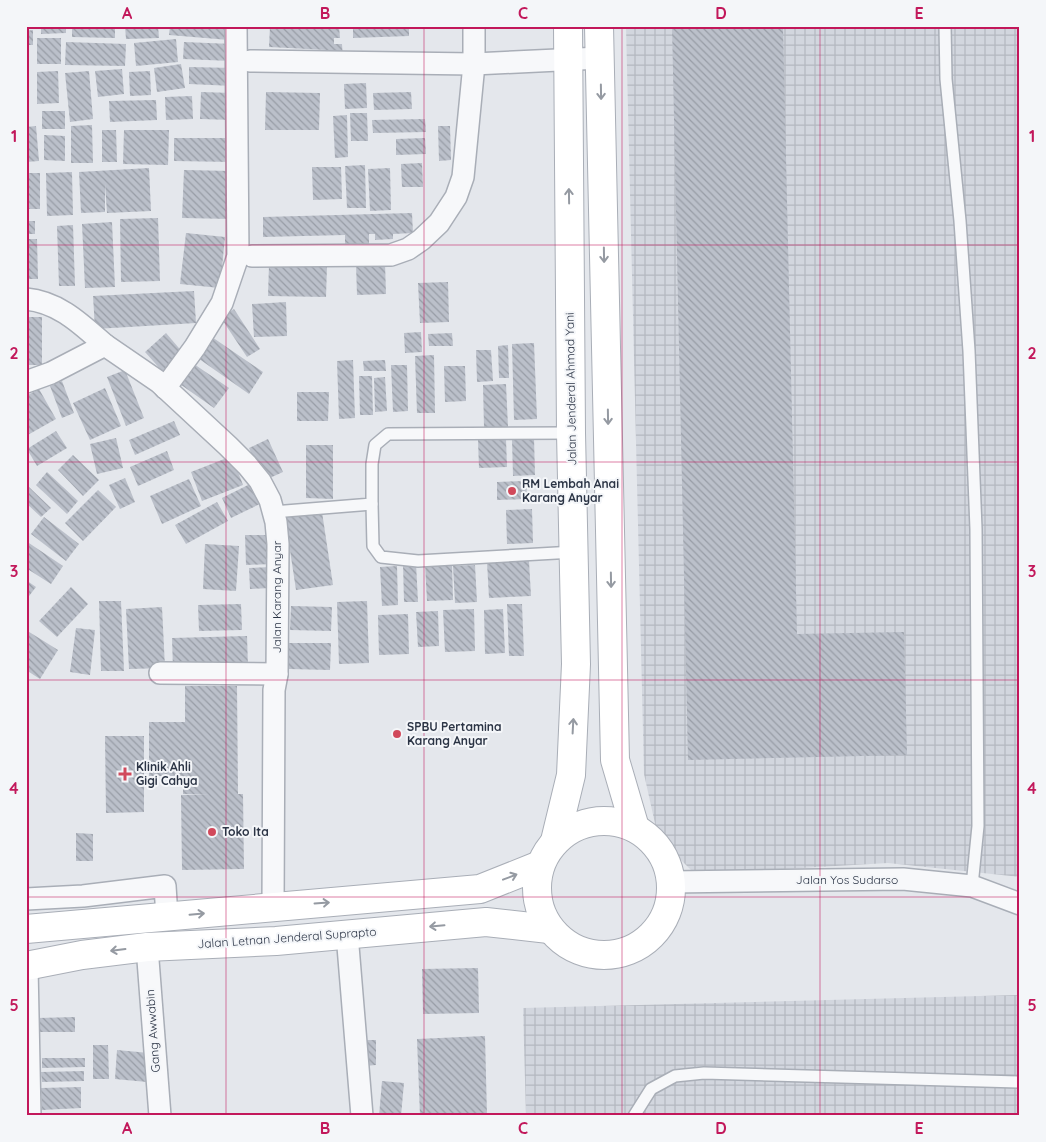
<svg xmlns="http://www.w3.org/2000/svg" width="1046" height="1142" font-family="Quicksand,sans-serif">
<style>
.industrial{fill:url(#industrial-grid)}
.building{fill:url(#building-back-hatch)}
.lines{fill:none;stroke-linecap:round;stroke-linejoin:round}
.service-casing{stroke:#a9aeb7;stroke-width:14}
.minor-casing{stroke:#a9aeb7;stroke-width:24}
.secondary-casing{stroke:#a9aeb7;stroke-width:30}
.service{stroke:#f7f8fa;stroke-width:11}
.minor{stroke:#f7f8fa;stroke-width:21}
.secondary{stroke:#fff;stroke-width:28}
.oneway{stroke:#959aa2}
.grid{fill:none;stroke:#c2185b;stroke-width:1;stroke-opacity:0.55}
.poi-dot{fill:#d1495b;stroke:#f4f6f9;stroke-width:2}
.labels{text-anchor:middle;stroke-width:4;stroke-linejoin:round;paint-order:stroke}
.street-label{font-size:12px;fill:#2b3445;stroke:#f4f6f9}
.poi-label{font-size:12px;font-weight:bold;fill:#2b3445;stroke:#f4f6f9;text-anchor:start}
.neatline{fill:none;stroke:#c2185b;stroke-width:2}
.grid-label{font-size:16px;text-anchor:middle;font-weight:bold;fill:#c2185b}
</style>
<defs>
<pattern id="industrial-grid" width="8" height="8" patternUnits="userSpaceOnUse" patternTransform="scale(1.25)"><rect width="8" height="8" fill="#d2d6de"/><path d="M0 4h8M4 0v8" fill="none" stroke="#b4b8c0"/></pattern>
<pattern id="building-back-hatch" width="6" height="6" patternUnits="userSpaceOnUse" patternTransform="scale(1.25)"><rect width="6" height="6" fill="#bbc0ca"/><path d="M-1 5l2 2M0 0l6 6M5-1l2 2" fill="none" stroke="#989da6"/></pattern>
</defs>
<rect width="100%" height="100%" fill="#e4e7ec"/>
<g class="industrial">
<polygon points="626,26 1020,26 1020,877 888,863 695,874 658,837 644,774"/>
<polygon points="1020,995 1020,1116 526,1116 523,1008"/>
</g>
<g class="building">
<polygon points="41,26 66,26 66,33 41,34"/>
<polygon points="72,26 115,26 115,38 72,37"/>
<polygon points="125,26 158,26 159,38 126,39"/>
<polygon points="170,26 230,26 229,40 169,35"/>
<polygon points="270,26 339,26 340,38 334,38 334,44 342,44 343,59 327,59 327,50 269,47"/>
<polygon points="353,26 409,26 409,36 353,38"/>
<polygon points="672,26 783,26 797,634 904,632 907,755 688,760"/>
<polygon points="33,30 33,45 26,45 26,31"/>
<rect x="37" y="38" width="24" height="26"/>
<polygon points="176,39 178,62 136,66 134,43"/>
<polygon points="66,42 126,44 125,66 65,65"/>
<polygon points="184,42 232,44 231,61 183,59"/>
<polygon points="181,64 185,88 157,92 154,68"/>
<polygon points="189,67 234,68 233,86 189,84"/>
<polygon points="122,69 124,94 98,97 95,71"/>
<polygon points="58,71 59,103 37,104 37,72"/>
<polygon points="89,71 93,119 70,122 65,73"/>
<polygon points="150,71 151,95 130,96 129,72"/>
<polygon points="366,83 367,108 345,109 344,84"/>
<polygon points="201,92 233,93 232,120 200,119"/>
<polygon points="266,92 320,93 319,130 265,130"/>
<polygon points="411,92 412,109 374,110 373,93"/>
<polygon points="192,96 193,119 166,120 165,97"/>
<polygon points="156,100 157,120 110,122 109,101"/>
<rect x="42" y="111" width="23" height="18"/>
<polygon points="350,113 367,113 368,141 351,141"/>
<polygon points="347,115 348,157 335,158 333,116"/>
<polygon points="425,119 426,132 373,133 372,120"/>
<polygon points="92,125 93,163 71,163 71,126"/>
<polygon points="36,126 39,161 26,162 26,127"/>
<polygon points="438,126 450,126 451,160 439,161"/>
<polygon points="102,130 116,130 117,162 102,162"/>
<polygon points="124,130 169,130 168,165 123,164"/>
<polygon points="44,135 65,136 65,161 44,160"/>
<polygon points="174,138 232,138 232,162 174,161"/>
<polygon points="425,138 426,154 396,155 396,139"/>
<polygon points="422,163 423,187 402,187 401,164"/>
<polygon points="365,165 366,208 347,208 345,166"/>
<polygon points="312,167 341,167 342,199 313,200"/>
<polygon points="149,168 151,211 107,213 105,184 105,212 81,213 79,172"/>
<polygon points="390,168 391,210 370,211 368,169"/>
<polygon points="184,170 232,171 231,219 182,218"/>
<polygon points="72,172 73,215 47,216 46,173"/>
<rect x="26" y="173" width="14" height="36"/>
<polygon points="412,213 413,233 393,234 393,239 375,240 375,234 369,234 369,250 345,250 345,235 263,237 263,217"/>
<polygon points="158,218 160,281 121,282 120,219"/>
<rect x="26" y="221" width="9" height="13"/>
<polygon points="112,222 115,287 85,288 82,224"/>
<polygon points="73,225 75,286 59,286 57,226"/>
<polygon points="186,233 225,237 220,288 180,284"/>
<polygon points="26,239 37,239 38,279 26,279"/>
<polygon points="385,263 386,294 357,295 356,264"/>
<polygon points="269,265 327,266 326,297 268,296"/>
<polygon points="448,282 449,322 420,323 418,283"/>
<polygon points="194,291 196,323 95,329 93,296"/>
<polygon points="286,302 287,336 254,337 252,304"/>
<polygon points="234,309 260,349 247,357 221,318"/>
<rect x="26" y="317" width="16" height="48"/>
<polygon points="421,332 422,352 405,353 404,333"/>
<polygon points="166,333 184,354 163,372 145,352"/>
<polygon points="452,333 453,346 429,346 428,334"/>
<polygon points="209,335 263,372 249,394 195,356"/>
<polygon points="534,343 537,419 514,420 512,344"/>
<polygon points="508,345 509,378 499,378 498,346"/>
<polygon points="476,350 491,350 493,381 477,382"/>
<polygon points="434,355 435,413 417,413 415,356"/>
<polygon points="353,360 355,418 339,419 337,361"/>
<polygon points="385,360 386,371 364,371 363,361"/>
<polygon points="191,362 229,388 214,408 177,382"/>
<polygon points="391,365 407,365 408,411 393,412"/>
<polygon points="444,366 465,366 466,401 445,402"/>
<polygon points="125,370 144,418 126,426 107,377"/>
<polygon points="359,376 372,376 373,415 360,415"/>
<polygon points="385,377 387,411 375,412 374,378"/>
<polygon points="62,381 74,413 62,418 50,386"/>
<polygon points="506,384 508,427 484,428 483,385"/>
<polygon points="105,388 121,426 90,440 73,403"/>
<polygon points="39,389 56,419 26,436 26,396"/>
<polygon points="297,392 329,392 328,421 297,421"/>
<polygon points="174,421 180,435 135,455 129,440"/>
<polygon points="56,431 67,448 37,466 27,449"/>
<polygon points="116,438 123,468 97,474 90,444"/>
<polygon points="534,438 535,475 513,476 512,439"/>
<polygon points="268,439 283,472 263,481 249,448"/>
<polygon points="506,439 507,467 479,468 478,440"/>
<polygon points="306,445 333,445 333,499 306,498"/>
<polygon points="167,451 174,470 138,486 130,467"/>
<polygon points="73,455 99,480 83,496 58,470"/>
<polygon points="232,456 243,485 202,501 191,472"/>
<polygon points="47,472 78,501 67,514 36,485"/>
<polygon points="125,478 135,502 120,509 109,485"/>
<polygon points="189,479 201,506 162,524 150,496"/>
<polygon points="526,481 527,499 497,500 497,482"/>
<polygon points="252,483 262,503 231,518 222,498"/>
<polygon points="29,487 51,508 41,517 26,503 26,490"/>
<polygon points="98,490 116,507 83,541 65,523"/>
<polygon points="217,502 228,521 186,544 175,525"/>
<polygon points="532,509 533,543 507,544 506,510"/>
<polygon points="322,512 333,585 296,590 285,517"/>
<polygon points="44,517 79,544 66,561 31,534"/>
<polygon points="245,535 272,535 272,564 246,565"/>
<polygon points="26,541 63,566 51,584 26,568"/>
<polygon points="205,544 239,546 236,591 203,589"/>
<polygon points="529,561 531,596 489,598 487,562"/>
<polygon points="403,563 416,563 418,602 404,602"/>
<polygon points="452,563 453,600 427,601 425,564"/>
<polygon points="475,565 477,602 455,603 453,566"/>
<polygon points="397,566 398,605 382,606 380,567"/>
<polygon points="272,567 273,588 250,589 249,568"/>
<polygon points="26,580 36,587 26,600"/>
<polygon points="71,587 88,604 57,637 39,621"/>
<polygon points="99,601 121,601 124,671 101,671"/>
<polygon points="367,601 369,663 339,664 337,602"/>
<polygon points="241,604 242,630 199,631 198,605"/>
<polygon points="507,604 522,604 524,656 509,656"/>
<polygon points="291,606 332,607 331,631 290,630"/>
<polygon points="162,607 165,668 129,669 126,609"/>
<polygon points="474,609 475,651 445,652 443,610"/>
<polygon points="503,609 505,653 485,654 484,610"/>
<polygon points="438,611 439,646 418,647 416,612"/>
<polygon points="408,614 409,654 379,655 378,615"/>
<polygon points="76,628 95,630 90,675 70,672"/>
<polygon points="26,630 58,650 40,679 26,670"/>
<polygon points="247,636 248,668 173,670 172,638"/>
<polygon points="289,643 331,643 330,670 289,669"/>
<polygon points="185,686 237,686 238,794 243,794 244,869 182,870 181,795 209,794 183,794 183,776 149,776 149,722 185,722"/>
<polygon points="105,736 144,736 144,812 106,813"/>
<polygon points="76,833 93,834 93,861 76,861"/>
<polygon points="478,968 479,1013 423,1014 422,969"/>
<polygon points="75,1017 75,1032 38,1032 38,1018"/>
<polygon points="485,1036 487,1116 420,1116 417,1039"/>
<polygon points="365,1040 376,1040 376,1065 365,1066"/>
<polygon points="93,1045 108,1045 109,1079 93,1079"/>
<polygon points="117,1050 149,1053 147,1082 115,1079"/>
<polygon points="42,1058 85,1058 85,1067 42,1068"/>
<polygon points="84,1071 84,1081 42,1082 41,1072"/>
<polygon points="382,1081 404,1083 401,1116 379,1116"/>
<polygon points="81,1087 81,1108 42,1110 41,1088"/>
</g>
<g class="lines">
<defs>
<g id="service">
<polyline points="945,26 946,79 960,221 969,351 976,529 978,826 972,886"/>
<polyline points="372,504 373,546 381,557 418,561 574,552"/>
<polyline points="273,512 372,504 372,464 375,445 388,434 571,433"/>
<polyline points="634,1116 651,1089 675,1076 704,1073 1020,1082"/>
</g>
<g id="minor">
<polyline points="250,61 474,64 600,58"/>
<polyline points="252,256 391,255 408,249 421,240 439,223 456,197 463,177 474,64 474,26"/>
<path d="M26 299C59 302 81 324 105 345"/>
<polyline points="26,382 51,373 105,345 159,382 228,446 247,465 260,481 270,500 276,522 278,544 277,674 274,690 273,907"/>
<polyline points="165,388 195,347 222,303 238,256 236,26"/>
<polyline points="160,673 277,674"/>
<polyline points="671,882 903,879 972,886 1020,904"/>
<polyline points="26,899 83,896 165,886 167,917"/>
<polyline points="347,934 362,1116"/>
<polyline points="147,947 160,1116"/>
<polyline points="27,966 30,1116"/>
</g>
<g id="secondary">
<polyline points="599,26 615,760 635,828"/>
<circle cx="604" cy="888" r="67"/>
<polyline points="555,841 571,775 576,664 571,433 568,26"/>
<polyline points="26,929 480,889 540,865"/>
<polyline points="26,966 82,955 147,947 276,941 486,922 549,929"/>
</g>
</defs>
<use href="#service" class="service-casing"/>
<use href="#minor" class="minor-casing"/>
<use href="#secondary" class="secondary-casing"/>
<use href="#service" class="service"/>
<use href="#minor" class="minor"/>
<use href="#secondary" class="secondary"/>
</g>
<defs><path id="oneway-shaft" d="M-6 0H5M1.5-3L5.5 0L1.5 3" fill="none" stroke-width="1.6" stroke-linecap="round" stroke-linejoin="round" transform="scale(1.25)"/></defs>
<g class="oneway">
<use href="#oneway-shaft" transform="translate(601 92) rotate(89)"/>
<use href="#oneway-shaft" transform="translate(569 196) rotate(-91)"/>
<use href="#oneway-shaft" transform="translate(604 255) rotate(89)"/>
<use href="#oneway-shaft" transform="translate(608 417) rotate(89)"/>
<use href="#oneway-shaft" transform="translate(611 580) rotate(89)"/>
<use href="#oneway-shaft" transform="translate(573 726) rotate(-87)"/>
<use href="#oneway-shaft" transform="translate(510 877) rotate(-21)"/>
<use href="#oneway-shaft" transform="translate(322 903) rotate(-4)"/>
<use href="#oneway-shaft" transform="translate(197 914) rotate(-5)"/>
<use href="#oneway-shaft" transform="translate(437 926) rotate(175)"/>
<use href="#oneway-shaft" transform="translate(118 950) rotate(173)"/>
</g>
<path class="grid" d="M226 26V1116M424 26V1116M622 26V1116M820 26V1116M26 245H1020M26 462H1020M26 680H1020M26 897H1020"/>
<g class="poi-dot">
<circle cx="512" cy="491" r="5"/>
<circle cx="397" cy="734" r="5"/>
<path d="M122.5 766.5h5v5h5v5h-5v5h-5v-5h-5v-5h5z"/>
<circle cx="212" cy="832" r="5"/>
</g>
<g class="labels">
<g class="street-label">
<text transform="translate(571 389) rotate(-91)" y="4">Jalan Jenderal Ahmad Yani</text>
<text transform="translate(277 597) rotate(-90)" y="4">Jalan Karang Anyar</text>
<text x="847" y="884">Jalan Yos Sudarso</text>
<text transform="translate(287 938) rotate(-4)" y="4">Jalan Letnan Jenderal Suprapto</text>
<text transform="translate(153 1031) rotate(-94)" y="4">Gang Awwabin</text>
</g>
<g class="poi-label">
<text x="522" y="488">RM Lembah Anai<tspan x="522" dy="14">Karang Anyar</tspan></text>
<text x="407" y="731">SPBU Pertamina<tspan x="407" dy="14">Karang Anyar</tspan></text>
<text x="136" y="771">Klinik Ahli<tspan x="136" dy="14">Gigi Cahya</tspan></text>
<text x="222" y="836">Toko Ita</text>
</g>
</g>
<rect width="1046" height="1142" fill="none" stroke="#f4f6f9" stroke-width="55"/>
<rect x="28" y="28" width="990" height="1086" class="neatline"/>
<g class="grid-label">
<text x="127" y="19">A</text>
<text x="325" y="19">B</text>
<text x="523" y="19">C</text>
<text x="721" y="19">D</text>
<text x="919" y="19">E</text>
<text x="14" y="142">1</text>
<text x="1032" y="142">1</text>
<text x="14" y="359">2</text>
<text x="1032" y="359">2</text>
<text x="14" y="577">3</text>
<text x="1032" y="577">3</text>
<text x="14" y="794">4</text>
<text x="1032" y="794">4</text>
<text x="14" y="1011">5</text>
<text x="1032" y="1011">5</text>
<text x="127" y="1134">A</text>
<text x="325" y="1134">B</text>
<text x="523" y="1134">C</text>
<text x="721" y="1134">D</text>
<text x="919" y="1134">E</text>
</g>
</svg>
